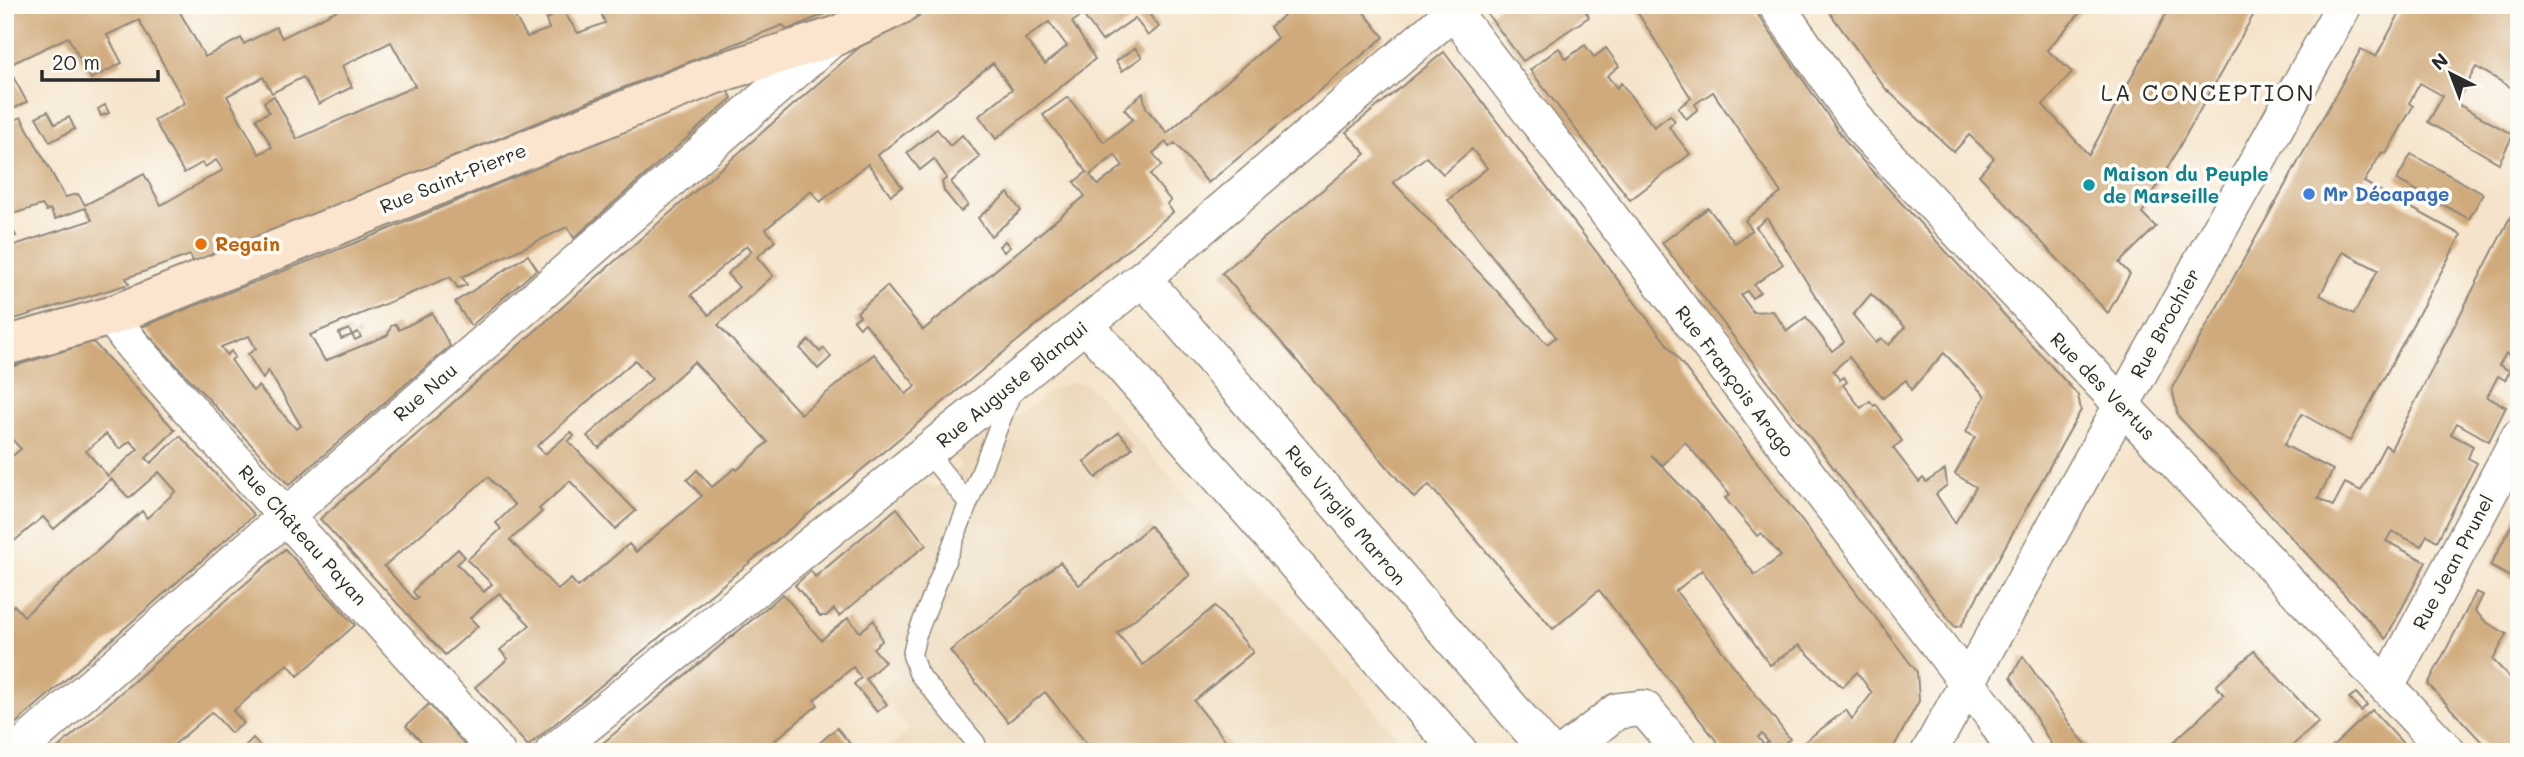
<svg xmlns="http://www.w3.org/2000/svg" width="2524" height="757" font-family="Mali,sans-serif">
<style>
.built{fill:#ecd8ba}
.building{fill:#d0aa7c;fill-rule:evenodd}
.lines{fill:none;stroke-linecap:round;stroke-linejoin:round}
.lane-casing{stroke:#90887b;stroke-width:21}
.street-casing{stroke:#90887b;stroke-width:38}
.secondary-casing{stroke:#90887b;stroke-width:42}
.lane{stroke:#fff;stroke-width:18}
.street{stroke:#fff;stroke-width:35}
.secondary{stroke:#fce5cf;stroke-width:38}
.culture-dot{fill:#0f9aa8;stroke:#fdfcf7;stroke-width:2.5}
.shop-dot{fill:#3f7fe0;stroke:#fdfcf7;stroke-width:2.5}
.food-dot{fill:#e8710a;stroke:#fdfcf7;stroke-width:2.5}
.labels{text-anchor:middle;stroke-width:7;stroke-linejoin:round;paint-order:stroke}
.culture-label{font-size:19px;font-weight:bold;fill:#0d838f;stroke:#fdfcf7;text-anchor:start}
.street-label{font-size:19px;fill:#2b2b2b;stroke:#fdfcf7}
.shop-label{font-size:19px;font-weight:bold;fill:#366cbe;stroke:#fdfcf7;text-anchor:start}
.food-label{font-size:19px;font-weight:bold;fill:#c56008;stroke:#fdfcf7;text-anchor:start}
.quarter-label{font-size:23px;letter-spacing:2px;fill:#2b2b2b;stroke:#fdfcf7}
</style>
<rect width="100%" height="100%" fill="#fdfcf7"/>
<filter id="ink" filterUnits="userSpaceOnUse"><feTurbulence type="fractalNoise" baseFrequency=".0143" numOctaves="2"/><feDisplacementMap in="SourceGraphic" scale="14" xChannelSelector="R" yChannelSelector="G"/><feConvolveMatrix kernelMatrix="1 2 1 2 8 2 1 2 1" color-interpolation-filters="sRGB"/></filter>
<filter id="wash" filterUnits="userSpaceOnUse"><feTurbulence type="fractalNoise" baseFrequency=".00686" numOctaves="4" result="noise"/><feDisplacementMap in="SourceGraphic" scale="28" xChannelSelector="R" yChannelSelector="G"/><feGaussianBlur stdDeviation="1.57" result="paint"/><feColorMatrix in="noise" values="0 0 0 0 0 0 0 0 0 0 0 0 0 0 0 0 0 1.4 0 .05"/><feComposite in="paint" operator="in"/></filter>
<g filter="url(#wash)">
<rect width="100%" height="100%" fill="#f5e4cb"/>
<polygon class="built" points="1069,383 1083,383 1095,391 1411,752 885,752 909,730 877,693 897,676 811,572 913,488 923,485 937,487 963,466 955,457 985,431 1016,417 1053,389"/>
<g id="blocks">
<g class="building">
<path d="M5 5H176L205 57 241 38 244 44 276 27 282 38 347 5H508L527 37 549 29 546 19 551 17 542 5H559L578 33 605 23 598 5H846L787 30 783 25 765 32 597 98 194 263 190 255 126 278 129 284 5 322V248L92 220 85 208 55 219 50 209 46 211 42 205 6 216 16 236 5 239V125L21 117 65 197 78 194 85 205 144 174 161 205 223 170 216 160 205 167 202 163 184 173 167 144 154 120 185 103 139 20 107 35 122 63 91 79 68 37 7 66 27 102 5 113ZM391 42 415 86 297 139 274 96 264 102 269 112 256 119 272 147 259 154 227 96 263 77 272 93 303 77 319 104 352 87 342 66Z"/>
<polygon points="264,5 284,5 268,13"/>
<path d="M943 5H1152L1146 10 1159 27 1148 36 1135 18 1102 41 1083 15 1072 22 1095 59 996 139 979 116 1012 89 993 63 878 155 902 187 891 195 868 164 820 202 811 191 766 229 775 241 757 257 773 276 718 325 801 414 874 354 906 394 916 386 865 323 860 327 854 320 860 316 857 312 887 286 923 330 1085 196 1074 182 1087 172 1043 115 1068 97 1104 142 1133 119 1124 109 1143 93 1146 108 1167 133 1277 38 1270 27 1296 5H1358L1384 37 1208 183 1175 143 1169 147 1166 142 1153 153 1162 165 1150 175 1171 201 1167 204 1173 212 528 746 475 687 508 659 500 650 530 625 499 593 470 618 478 626 445 655 320 519 870 38ZM1049 22 1067 46 1045 64 1025 39ZM1115 155 1123 166 1098 185 1090 175ZM747 245 752 251 727 274 739 287 709 315 691 295ZM635 360 652 379 587 436 599 448 694 362 768 442 737 470 735 468 712 487 697 470 687 480 702 496 636 552 629 544 578 587 571 579 558 590 510 540 542 512 539 509 570 481 615 529 636 511 568 441 574 436 571 432 545 454 537 446ZM488 477 515 505 496 523 501 529 467 560 492 584 484 592 457 564 465 557 458 549 419 584 413 592 418 598 415 600 384 566Z"/>
<polygon points="1500,5 1588,5 1584,8 1589,17 1523,61 1488,15"/>
<path d="M1633 5H1751L1849 146 2078 395 2081 410 1961 626 1955 627 1662 243 1708 208 1735 243 1752 230 1745 220 1781 193 1713 92 1695 104 1698 109 1686 119 1678 108 1691 98ZM1767 218 1844 342 1832 351 1806 317 1787 331 1773 311 1753 312 1741 295 1747 291 1752 298 1760 292 1754 285 1783 264 1756 227ZM1871 294 1905 327 1889 345 1881 338 1876 343 1853 315ZM1944 353 1985 396 1966 432 1975 437 1955 474 1976 487 1955 523 1936 494 1947 485 1945 470 1926 482 1923 478 1919 482 1893 448 1902 441 1876 404 1874 406 1870 401 1861 408 1843 385 1847 382 1844 377 1840 380 1833 371 1849 357 1883 398 1906 380 1911 390Z"/>
<polygon points="1824,5 2087,5 2047,50 2072,72 2043,105 2089,155 2171,5 2259,5 2142,213 2156,227 2119,263 2130,274 2108,313 1979,175 1994,158 1969,135 1954,152 1885,88"/>
<path d="M2404 5H2519V92L2476 67 2456 103 2513 135 2499 163 2428 122 2443 96 2420 83 2409 103 2413 106 2386 154 2382 152 2364 182 2461 235 2350 441 2302 414 2284 445 2333 470 2318 498 2333 506 2345 483 2361 491 2385 445 2391 449 2519 200V360L2506 353 2499 365 2510 371 2505 380 2498 376 2487 397 2506 407 2489 441 2457 423 2451 434 2473 446 2468 458 2477 463 2437 541 2427 535 2421 546 2392 531 2386 541 2426 562 2386 639 2178 416 2172 388 2361 49 2376 57ZM2343 252 2378 270 2354 314 2320 295Z"/>
<polygon points="1585,45 1594,57 1606,48 1619,66 1607,76 1617,88 1621,83 1654,127 1670,115 1675,121 1669,127 1690,154 1630,200 1530,70 1559,48 1566,59"/>
<polygon points="1135,48 1142,57 1122,71 1116,61"/>
<path d="M1444 52 1917 672 1919 701 1891 752H1791L1846 710 1852 719 1872 693 1857 672 1842 687 1799 645 1770 665 1702 570 1676 591 1790 739 1773 752H1725L1599 590 1553 629 1429 485 1414 498 1222 273 1366 154 1346 132ZM1472 149 1487 168 1448 200 1556 337 1547 344 1393 182 1426 157 1443 174ZM1685 442 1730 495 1725 498 1757 536 1761 533 1781 556 1755 575 1707 513 1651 455 1663 465ZM1762 734 1768 742 1764 745 1758 737Z"/>
<path d="M727 89 732 98 574 238 567 227 462 277 467 285 458 288 450 277 310 335 325 361 388 335 391 326 396 324 399 330 432 313 450 346 289 485 141 327 365 239ZM249 336 256 349 248 354 263 379 268 370 301 426 296 429 258 386 253 391 231 360 235 357 231 351 227 355 221 347Z"/>
<polygon points="105,105 109,113 101,116 98,109"/>
<polygon points="48,111 55,124 69,117 75,129 50,142 36,117"/>
<polygon points="937,129 950,146 962,135 980,157 951,182 968,205 961,212 944,191 942,182 947,178 934,159 920,170 907,153"/>
<polygon points="2411,154 2483,194 2469,219 2397,180"/>
<polygon points="1008,193 1021,211 991,236 978,218"/>
<polygon points="1005,241 1010,247 1004,252 999,246"/>
<polygon points="528,255 537,269 471,326 455,302"/>
<polygon points="349,329 352,335 358,332 361,337 355,340 352,335 341,339 339,333"/>
<polygon points="809,340 820,352 824,348 831,357 818,369 800,348"/>
<path d="M93 342 175 430 146 458 151 463 180 436 254 515 15 724 5 713V613L14 605 24 616 142 511 147 518 176 491 159 472 129 498 111 479 54 529 43 517 12 543 9 540 5 543V462L21 449 5 432V369ZM106 434 120 449 130 441 138 449 108 476 86 451Z"/>
<polygon points="1119,432 1132,448 1096,478 1084,462"/>
<polygon points="897,508 926,545 839,616 834,609 826,616 820,616 795,585 811,571 815,577"/>
<polygon points="2519,511 2518,555 2519,582 2490,566"/>
<polygon points="1150,526 1190,575 1117,633 1143,665 1215,606 1253,652 1194,701 1235,752 1079,752 1088,745 1045,692 1008,722 950,651 1060,562 1079,585"/>
<polygon points="285,549 355,625 298,676 288,664 233,711 244,723 231,733 212,712 166,752 53,752"/>
<polygon points="2476,592 2483,595 2475,611 2486,622 2507,634 2493,660 2519,687 2519,752 2491,752 2428,684"/>
<polygon points="783,594 821,640 848,618 860,632 874,620 882,641 873,648 885,662 866,679 887,704 877,712 854,684 861,678 853,667 814,700 818,705 768,746 773,752 592,752"/>
<polygon points="2254,651 2319,722 2285,752 2274,749 2271,752 2163,752 2224,695 2216,686"/>
<polygon points="2023,656 2077,734 2093,752 2056,752 2011,677"/>
<polygon points="2356,693 2367,705 2361,711 2349,698"/>
<polygon points="429,704 472,752 410,752 421,741 406,726"/>
<polygon points="2372,710 2411,752 2327,752"/>
<polygon points="837,728 857,752 813,752 811,750"/>
<polygon points="253,738 265,752 248,752 244,747"/>
</g>
</g>
</g>
<g filter="url(#ink)">
<use href="#blocks" fill-opacity="0" stroke="#90887b" stroke-width="2"/>
<g class="lines">
<defs>
<g id="lane">
<polyline points="927,452 968,503"/>
<polyline points="976,743 918,673 912,655 916,637 1012,392"/>
</g>
<g id="street">
<polyline points="1776,5 1866,133 2448,752"/>
<polyline points="1453,11 1991,714 2015,752"/>
<polyline points="1143,278 1549,752"/>
<polyline points="111,316 133,346 497,752"/>
<polyline points="1086,325 1460,752"/>
<polyline points="2387,686 2519,437"/>
<polyline points="16,752 833,38"/>
<polyline points="553,752 1143,278 1461,5"/>
<polyline points="1565,752 1617,711 1644,708 1681,752"/>
<polyline points="1929,752 2344,5"/>
</g>
<polyline id="secondary" points="5,346 111,316 713,75 836,36 900,5"/>
</defs>
<use href="#lane" class="lane-casing"/>
<use href="#street" class="street-casing"/>
<use href="#secondary" class="secondary-casing"/>
<use href="#lane" class="lane"/>
<use href="#street" class="street"/>
<use href="#secondary" class="secondary"/>
</g>
</g>
<circle class="culture-dot" cx="2089" cy="185" r="7"/>
<circle class="shop-dot" cx="2309" cy="194" r="7"/>
<circle class="food-dot" cx="201" cy="244" r="7"/>
<g class="labels">
<g class="culture-label">
<text x="2103" y="181">Maison du Peuple<tspan x="2103" dy="22">de Marseille</tspan></text>
</g>
<g class="street-label">
<text transform="translate(453 178) rotate(-22)" y="7">Rue Saint-Pierre</text>
<text transform="translate(2165 323) rotate(-61)" y="7">Rue Brochier</text>
<text transform="translate(1735 381) rotate(53)" y="7">Rue François Arago</text>
<text transform="translate(1012 384) rotate(-39)" y="7">Rue Auguste Blanqui</text>
<text transform="translate(2103 386) rotate(46)" y="7">Rue des Vertus</text>
<text transform="translate(425 392) rotate(-41)" y="7">Rue Nau</text>
<text transform="translate(1346 515) rotate(50)" y="7">Rue Virgile Marron</text>
<text transform="translate(303 535) rotate(48)" y="7">Rue Château Payan</text>
<text transform="translate(2453 562) rotate(-62)" y="7">Rue Jean Prunel</text>
</g>
<g class="shop-label">
<text x="2323" y="201">Mr Décapage</text>
</g>
<g class="food-label">
<text x="215" y="251">Regain</text>
</g>
<g class="quarter-label">
<text x="2208" y="101">LA CONCEPTION</text>
</g>
</g>
<rect width="2524" height="757" fill="none" stroke="#fdfcf7" stroke-width="28"/>
<g transform="translate(2451 74) rotate(318)" stroke="#fdfcf7" stroke-width="5" paint-order="stroke">
<path d="M0-5L12 26L0 18L-12 26Z" fill="#2b2b2b"/>
<text y="-10" font-size="19" font-weight="bold" text-anchor="middle" fill="#2b2b2b">N</text>
</g>
<path d="M42 70v10h116v-10" fill="none" stroke="#2b2b2b" stroke-width="3.5"/>
<text x="52" y="70" font-size="21" fill="#2b2b2b" stroke="#fdfcf7" stroke-width="5" paint-order="stroke">20 m</text>
</svg>
